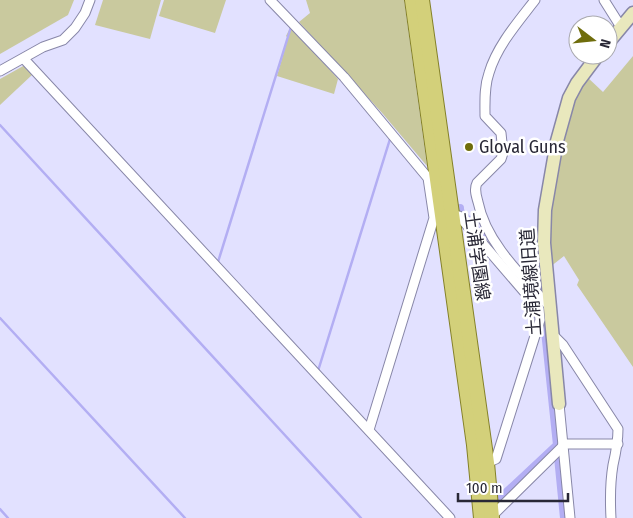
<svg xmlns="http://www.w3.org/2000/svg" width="633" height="518" font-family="'Fira Sans Condensed','Noto Sans JP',sans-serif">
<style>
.green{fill:#c9c99e}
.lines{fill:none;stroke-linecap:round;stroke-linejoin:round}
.stream{stroke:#b3aef3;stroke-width:2.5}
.canal{stroke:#b3aef3;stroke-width:8}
.street-casing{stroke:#8887a8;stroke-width:11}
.secondary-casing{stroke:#8887a8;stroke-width:15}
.primary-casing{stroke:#848129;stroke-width:16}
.street{stroke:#fff;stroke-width:9}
.secondary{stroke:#e9e8bd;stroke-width:12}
.primary{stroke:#d3d07a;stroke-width:14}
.poi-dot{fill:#6f6d0c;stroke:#fff;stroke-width:2}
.labels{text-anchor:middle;stroke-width:5;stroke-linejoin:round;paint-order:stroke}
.poi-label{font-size:18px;fill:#292836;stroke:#fff;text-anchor:start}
.street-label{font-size:18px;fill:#292836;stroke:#fff}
</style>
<rect width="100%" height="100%" fill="#e2e1ff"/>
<g class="green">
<polygon points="0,0 74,0 68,15 0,54"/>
<polygon points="103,0 161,0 150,39 95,25"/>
<polygon points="164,0 226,0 215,33 159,16"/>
<polygon points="306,0 404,0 427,166 383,114 299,22 310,13"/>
<polygon points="291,26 338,79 334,94 277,76 288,38 286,36"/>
<polygon points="633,56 633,367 577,285 579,280 564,256 550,267 548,216 560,144 573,98 586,76 603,92"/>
<polygon points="25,65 33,74 0,105 0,79"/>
</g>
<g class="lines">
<g class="stream">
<polyline points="0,125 361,518"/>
<polyline points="218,262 291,27"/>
<polyline points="0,318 185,518"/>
<polyline points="318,371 390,139"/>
<polyline points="0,509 8,518"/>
</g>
<g class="canal">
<polyline points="460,208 460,211 484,238"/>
<polyline points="558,457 564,518"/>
<polyline points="499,499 557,445 543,312"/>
</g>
<defs>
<g id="street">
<polyline points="270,0 344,77 428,178 434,218 369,430"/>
<path d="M535 0C518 22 497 46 489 73 484 87 485 102 485 116L501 133 503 153 501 159 477 183C474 189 476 195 478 202 486 243 523 277 550 307"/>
<polyline points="604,0 621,27"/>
<polyline points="24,59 450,518"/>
<polyline points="0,71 43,47 63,40 75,28 85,13 90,0"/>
<polyline points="449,215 459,216 539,309 540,320 496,459 484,464"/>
<path d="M553 335 563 345 618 429C618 442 616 452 613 465 610 483 610 500 611 518"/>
<polyline points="559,404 570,518"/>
<polyline points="563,444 618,444"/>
<polyline points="492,516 563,446"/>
</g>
<g id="secondary">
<polyline points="608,43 633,13"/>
<polyline points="559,404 544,243 545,210 557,141 569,98 577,83 598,55"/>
</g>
<g id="primary">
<polyline points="412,0 474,445 481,518"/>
<polyline points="422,0 487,463 492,518"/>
</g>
</defs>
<use href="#street" class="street-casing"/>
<use href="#secondary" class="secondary-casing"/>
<use href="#primary" class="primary-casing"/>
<use href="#street" class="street"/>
<use href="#secondary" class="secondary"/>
<use href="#primary" class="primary"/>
</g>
<circle class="poi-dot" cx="469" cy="147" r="5"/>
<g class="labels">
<g class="poi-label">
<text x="479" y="153">Gloval Guns</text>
</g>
<g class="street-label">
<text transform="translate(477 256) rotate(82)" y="6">土浦学園線</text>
<text transform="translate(531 282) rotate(-94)" y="6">土浦境線旧道</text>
</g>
</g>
<g transform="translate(593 40) rotate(106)"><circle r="24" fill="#ffffff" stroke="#a9a9af"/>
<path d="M0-4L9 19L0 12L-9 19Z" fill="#6f6d0c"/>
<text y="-8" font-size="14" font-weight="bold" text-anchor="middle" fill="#292836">N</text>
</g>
<path d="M458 493v8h110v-8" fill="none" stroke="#292836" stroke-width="2.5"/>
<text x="466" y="493" font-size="15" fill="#292836" stroke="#ffffff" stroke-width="4" paint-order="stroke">100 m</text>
</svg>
